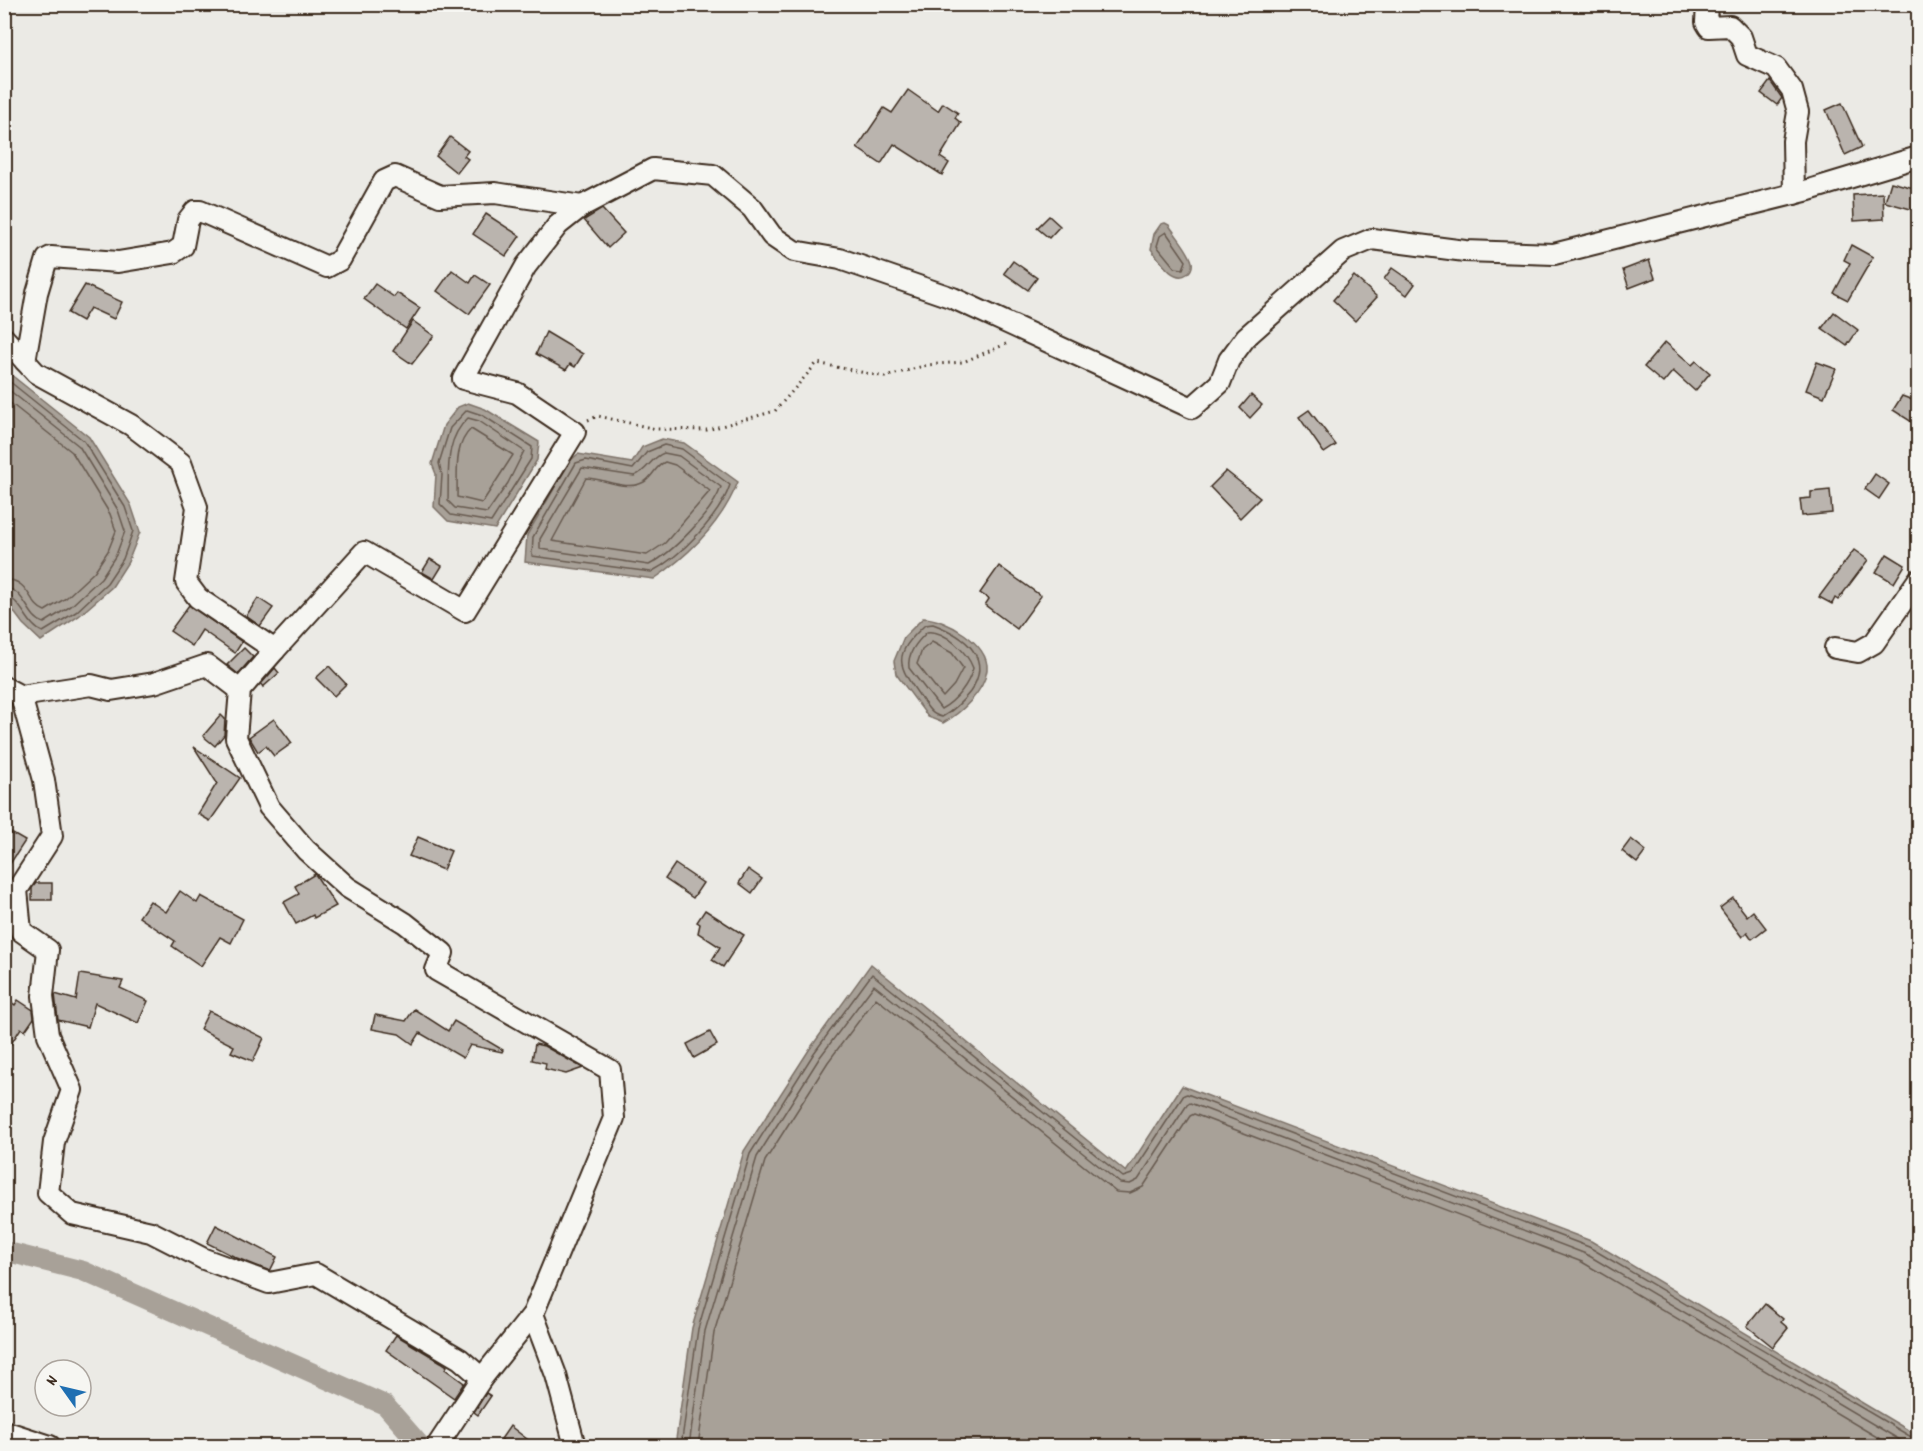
<svg xmlns="http://www.w3.org/2000/svg" width="1923" height="1451" font-family="Dekko,sans-serif">
<style>
.water{fill:#a8a198;stroke:#7c7167;stroke-width:1.5}
.lines{fill:none;stroke-linecap:round;stroke-linejoin:round}
.shore{stroke:#675a4f;stroke-width:1.5}
.canal{stroke:#a8a198;stroke-width:20}
.building{fill:#bab4ae;stroke:#3b2a1e;stroke-width:1.5}
.minor-casing{stroke:#3b2a1e;stroke-width:24}
.path{stroke:#3b2a1e;stroke-width:3;stroke-dasharray:1.5 4.5;stroke-linecap:butt}
.minor{stroke:#f6f6f2;stroke-width:20}
</style>
<rect width="100%" height="100%" fill="#ebeae5"/>
<filter id="ink" filterUnits="userSpaceOnUse"><feTurbulence type="fractalNoise" baseFrequency=".0167" numOctaves="2"/><feDisplacementMap in="SourceGraphic" scale="12" xChannelSelector="R" yChannelSelector="G"/><feConvolveMatrix kernelMatrix="1 2 1 2 8 2 1 2 1" color-interpolation-filters="sRGB"/></filter>
<g filter="url(#ink)">
<g class="water">
<path d="M1165 223 1169 225C1176 236 1189 250 1192 262 1193 267 1191 271 1187 274 1173 284 1158 257 1151 249L1154 234 1161 224Z"/>
<polygon points="5,370 89,437 131,505 140,532 128,562 112,587 79,616 41,641 23,624 5,600"/>
<polygon points="468,403 485,409 539,442 537,460 495,529 448,521 434,507 436,474 432,464 444,425 458,407"/>
<path d="M662 439 684 443 738 482C722 522 689 555 654 579L525 562 527 535 571 460 578 454 632 463 642 447Z"/>
<path d="M923 618C945 618 990 644 987 670 984 692 961 713 943 723L928 717 896 674 894 661 904 637Z"/>
<polygon points="871,964 1126,1172 1182,1086 1591,1241 1918,1436 1918,1446 675,1446 692,1328 744,1151 809,1050"/>
</g>
<g class="lines">
<g class="shore">
<polygon points="1166,232 1186,261 1183,269 1175,268 1157,246 1160,236"/>
<path d="M4 377 84 441 125 507 133 531 123 559 107 583 76 612 43 632C26 626 22 598 4 596"/>
<path d="M4 386 79 446 118 510 125 531 116 555 101 578 71 606 44 623C26 617 26 589 4 588"/>
<path d="M4 398 72 452 110 514 116 531 108 551 94 572 66 598 45 611C28 605 31 580 4 579"/>
<polygon points="467,410 482,415 532,447 531,459 491,522 451,515 440,504 442,475 439,463 450,428"/>
<path d="M468 418 479 421 524 451 508 483 487 513 455 508 448 501C449 472 444 440 468 418Z"/>
<path d="M471 429 513 455 482 503 457 497C458 474 453 446 471 429Z"/>
<path d="M664 445 682 449 730 485C720 516 680 557 651 572L532 556 533 537 576 463 586 460 633 469 647 452Z"/>
<path d="M664 453 679 456 721 487C713 512 672 553 649 565L540 549V539L582 468 634 476C648 471 650 458 664 453Z"/>
<path d="M665 462 675 465 710 491 665 543 647 555 552 541 586 478C604 478 626 492 644 482 653 477 655 466 665 462Z"/>
<path d="M933 624C965 636 994 658 970 692 962 702 953 711 942 717 931 715 927 706 921 698 897 664 892 656 925 625Z"/>
<path d="M927 632C945 630 967 652 973 668 969 684 956 701 941 709L909 668C907 653 917 642 927 632Z"/>
<polygon points="932,642 952,653 963,668 954,685 943,697 917,664 922,650"/>
<polyline points="681,1446 698,1329 750,1154 814,1053 872,974 1123,1177 1132,1174 1184,1095 1187,1094 1589,1247 1918,1441"/>
<polyline points="689,1446 705,1331 757,1157 820,1057 874,985 1120,1183 1130,1184 1138,1180 1187,1105 1190,1103 1586,1254 1910,1446"/>
<polyline points="698,1446 714,1333 765,1161 828,1062 876,998 1116,1192 1130,1193 1143,1187 1190,1116 1194,1114 1582,1262 1892,1446"/>
</g>
<polyline class="canal" points="4,1251 83,1271 385,1405 421,1446"/>
</g>
<g class="building">
<polygon points="1770,81 1782,98 1777,105 1761,93"/>
<polygon points="908,90 938,111 943,103 958,113 955,118 961,123 940,157 949,163 942,175 894,144 881,164 857,148 884,108 892,113"/>
<polygon points="1842,103 1862,147 1845,155 1826,110"/>
<polygon points="450,137 468,151 464,156 468,159 457,173 436,156"/>
<polygon points="1891,182 1918,189 1918,211 1885,202"/>
<polygon points="1883,193 1884,219 1854,221 1853,195"/>
<polygon points="602,209 624,233 608,248 584,220"/>
<polygon points="486,214 520,236 506,256 473,234"/>
<polygon points="1049,216 1060,226 1049,238 1037,228"/>
<polygon points="1851,245 1873,257 1848,300 1834,293 1850,263 1844,260"/>
<polygon points="1649,260 1655,278 1629,288 1623,270"/>
<polygon points="1013,261 1037,278 1028,290 1004,273"/>
<polygon points="1392,268 1415,284 1407,295 1384,279"/>
<polygon points="452,270 470,283 475,275 490,285 469,314 437,291"/>
<polygon points="1354,276 1377,297 1355,321 1333,300"/>
<polygon points="375,284 394,297 397,293 420,308 406,329 364,299"/>
<polygon points="85,285 122,302 114,319 90,308 82,321 68,313"/>
<polygon points="1834,312 1858,330 1847,346 1822,328"/>
<polygon points="413,321 434,336 412,364 393,351"/>
<polygon points="546,332 583,354 575,367 570,364 566,370 536,354"/>
<polygon points="1665,342 1692,365 1696,361 1710,373 1695,391 1673,371 1663,383 1644,367"/>
<polygon points="1817,362 1836,369 1824,397 1806,390"/>
<polygon points="1251,395 1262,405 1250,418 1240,408"/>
<polygon points="1902,396 1918,402 1918,426 1893,410"/>
<polygon points="1309,410 1336,445 1324,453 1299,417"/>
<polygon points="1226,471 1260,498 1240,518 1210,487"/>
<polygon points="1875,474 1889,484 1879,499 1865,489"/>
<polygon points="1830,490 1832,513 1802,516 1800,499 1811,498 1811,492"/>
<polygon points="1854,550 1868,560 1838,600 1835,598 1832,604 1819,597"/>
<polygon points="1887,554 1905,565 1894,583 1876,572"/>
<polygon points="430,559 442,566 434,579 422,572"/>
<polygon points="999,566 1041,596 1017,629 985,605 989,599 980,593"/>
<polygon points="258,598 273,608 260,626 246,616"/>
<polygon points="189,605 242,642 235,653 202,630 192,646 170,631"/>
<polygon points="244,648 253,657 238,674 227,665"/>
<polygon points="329,666 346,684 334,696 316,678"/>
<polygon points="275,668 279,673 263,687 261,684"/>
<polygon points="221,715 225,719 224,735 215,746 203,736"/>
<polygon points="274,719 292,743 274,756 266,746 258,752 249,737"/>
<polygon points="194,747 240,778 210,821 198,814 217,783"/>
<polygon points="4,829 25,841 4,873"/>
<polygon points="418,837 451,851 443,870 409,856"/>
<polygon points="1631,839 1646,851 1637,863 1622,851"/>
<polygon points="675,864 703,883 693,898 665,879"/>
<polygon points="748,869 762,879 752,893 739,883"/>
<polygon points="315,874 336,906 314,918 313,915 296,924 284,902 299,894 295,886"/>
<polygon points="36,883 52,883 52,900 32,900 32,888"/>
<polygon points="180,891 197,903 201,896 243,919 231,943 220,937 201,966 172,946 175,941 139,917 150,901 166,912"/>
<polygon points="1733,898 1747,916 1753,911 1766,928 1752,939 1747,932 1742,937 1720,908"/>
<polygon points="705,910 744,935 723,967 712,960 720,947 698,933 700,924 697,922"/>
<polygon points="80,974 123,981 120,988 148,1001 138,1023 95,1003 88,1027 58,1020 55,994 76,1000"/>
<polygon points="4,998 15,1005 18,1000 33,1010 34,1018 25,1031 21,1028 4,1055"/>
<polygon points="414,1009 448,1031 454,1021 503,1050 502,1052 470,1045 463,1058 420,1033 413,1044 399,1034 372,1029 375,1015 406,1021"/>
<polygon points="209,1011 264,1038 253,1061 231,1052 234,1046 200,1029"/>
<polygon points="710,1032 717,1045 694,1058 687,1044"/>
<polygon points="535,1044 544,1046 583,1068 566,1074 545,1069 546,1063 532,1060"/>
<polygon points="216,1225 277,1257 270,1271 237,1258 207,1243"/>
<polygon points="1765,1304 1783,1319 1781,1322 1788,1328 1773,1347 1747,1326"/>
<polygon points="396,1335 441,1362 447,1366 445,1369 464,1383 454,1398 386,1350"/>
<polygon points="486,1393 491,1396 478,1415 474,1412"/>
<polygon points="510,1426 536,1446 511,1446 501,1439"/>
</g>
<g class="lines">
<defs>
<g id="minor">
<polyline points="1707,4 1706,22 1709,27 1730,26 1741,37 1747,55 1776,68 1792,90 1798,112 1793,141 1794,194"/>
<polyline points="4,338 36,373 131,425 181,463 197,507 186,582 198,598 275,650 364,552 465,611 575,432 517,393 463,379 526,266 558,225 582,206 653,169 713,175 752,208 772,236 794,251 840,259 953,298 1192,408 1220,383 1229,360 1246,337 1343,251 1372,239 1465,251 1554,254 1809,190 1918,157"/>
<polyline points="25,361 37,293 47,259 51,257 118,262 173,253 183,246 188,220 195,211 200,211 327,267 340,260 384,181 395,176 440,196 495,193 582,206"/>
<polyline points="1835,648 1858,652 1874,643 1918,580"/>
<polyline points="275,650 240,690 236,738 269,807 306,850 347,887 405,923 443,953 436,970 610,1070 614,1118 533,1314 482,1378 437,1446"/>
<polyline points="4,687 21,696 91,685 111,690 154,683 207,665 240,690"/>
<polyline points="21,696 44,780 52,836 17,890 21,931 48,950 43,996 48,1035 72,1090 54,1142 48,1193 72,1214 151,1232 204,1259 269,1283 316,1274 460,1359 482,1378"/>
<polyline points="533,1314 556,1375 575,1446"/>
<polyline points="4,1431 50,1446"/>
</g>
</defs>
<use href="#minor" class="minor-casing"/>
<polyline class="path" points="588,420 598,416 656,429 707,430 775,411 817,363 885,377 927,365 963,362 1006,344"/>
<use href="#minor" class="minor"/>
</g>
</g>
<rect width="1923" height="1451" fill="none" stroke="#f6f6f2" stroke-width="24"/>
<rect x="12" y="12" width="1899" height="1427" fill="none" stroke="#3b2a1e" stroke-width="2" filter="url(#ink)"/>
<g transform="translate(63 1388) rotate(304)"><circle r="28" fill="#f6f6f2" stroke="#aba49d" stroke-width="1.5"/>
<path d="M0-4.5L10 22L0 15L-10 22Z" fill="#1f6fb2"/>
<text y="-9" font-size="16" font-weight="bold" text-anchor="middle" fill="#3b2a1e">N</text>
</g>
</svg>
